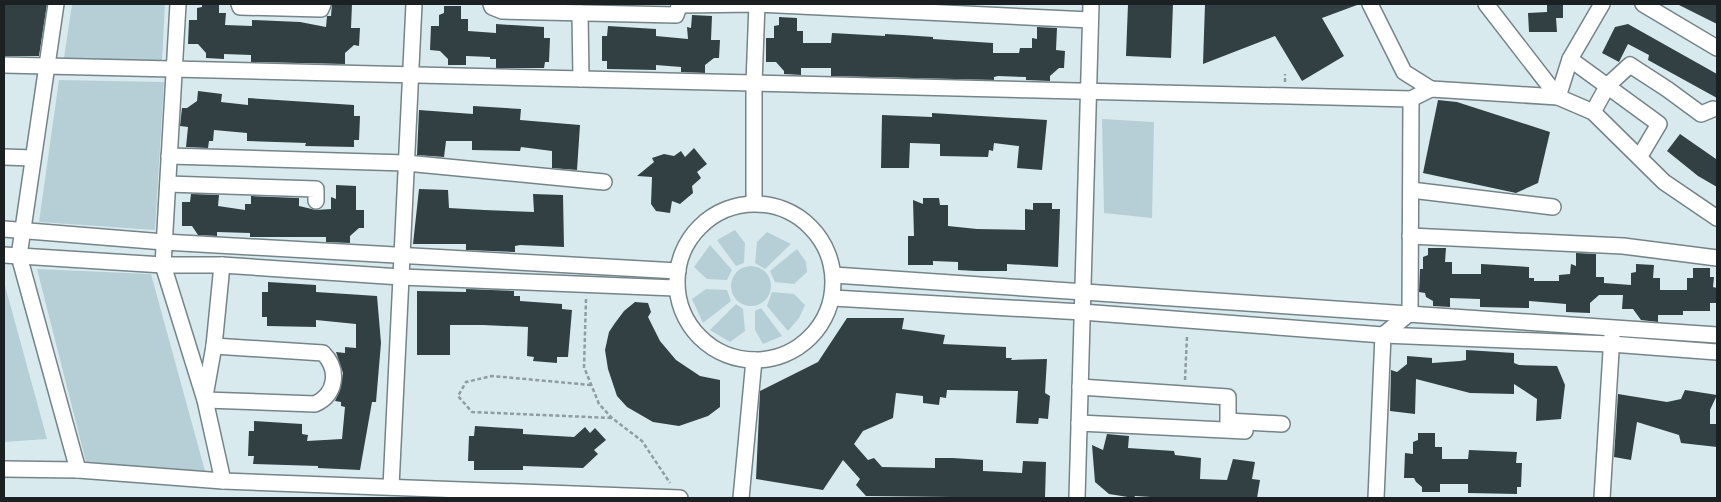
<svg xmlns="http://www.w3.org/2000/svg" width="1721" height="502" font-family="Poppins,sans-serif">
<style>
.green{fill:#b6cfd6}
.building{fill:#324043}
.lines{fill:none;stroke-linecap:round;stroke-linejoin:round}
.minor-casing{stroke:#758488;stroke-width:18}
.path{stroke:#909da0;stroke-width:2.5;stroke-dasharray:4 2.5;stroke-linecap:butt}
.minor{stroke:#fff;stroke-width:15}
</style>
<rect width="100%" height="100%" fill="#d9eaee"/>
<g class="green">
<polygon points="72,4 165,4 162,61 64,58"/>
<polygon points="59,80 164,82 155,230 39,222"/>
<polygon points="1102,119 1154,122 1152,218 1104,213"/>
<polygon points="735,230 745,243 744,263 736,266 717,240"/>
<polygon points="767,232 791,244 765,269 755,263 757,242"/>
<polygon points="710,245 732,270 727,280 707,279 694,267"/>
<polygon points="797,249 806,262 807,272 794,284 775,282 770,271"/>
<circle cx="751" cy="286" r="20"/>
<polygon points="37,269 151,274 205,471 87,466"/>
<polygon points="4,282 47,439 4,442"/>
<polygon points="706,289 727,290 731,301 703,323 692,299"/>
<polygon points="772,292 794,294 805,305 799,318 788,331 767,306"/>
<polygon points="736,304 743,309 745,331 730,342 710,330"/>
<polygon points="761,308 782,336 763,344 755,330 755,311"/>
</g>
<g class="building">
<polygon points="4,4 47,4 39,56 4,56"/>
<polygon points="202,4 219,4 219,13 226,13 225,25 252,26 252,20 300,22 326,27 327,16 331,16 332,4 352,4 351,28 360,28 359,46 354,45 345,53 345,64 251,62 251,55 224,54 224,59 206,58 206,53 198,44 188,44 189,20 197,20 197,8 202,7"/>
<polygon points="1128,4 1173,4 1171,58 1126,56"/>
<polygon points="1205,4 1357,4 1357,5 1322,18 1344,56 1302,81 1275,36 1203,64"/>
<polygon points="1547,4 1563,4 1563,18 1556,18 1557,32 1529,32 1528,13 1547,12"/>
<polygon points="1677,4 1717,4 1717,24"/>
<polygon points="444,6 461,6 461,19 468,19 468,31 496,33 496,24 544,27 544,38 550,38 549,62 545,62 544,68 496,68 496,59 490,59 490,57 466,56 466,65 448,65 448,59 440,51 430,50 431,26 439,26 439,15 444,13"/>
<polygon points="692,15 712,16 711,40 720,40 719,58 714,58 705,65 705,73 681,72 681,67 656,65 656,70 607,69 607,61 602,61 602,36 607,36 608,26 656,29 656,36 688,39 687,27 691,28"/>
<polygon points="779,17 797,18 797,31 803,31 803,43 831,43 832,33 885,36 885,34 903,35 933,37 933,39 993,43 993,53 1019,53 1020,48 1032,48 1032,38 1037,39 1037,27 1057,28 1056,50 1065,51 1064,68 1059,68 1050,76 1050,81 1026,80 1026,77 998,76 994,77 994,80 831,76 831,68 801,68 801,75 784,74 784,71 776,62 766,62 766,38 774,38 774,26 779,25"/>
<polygon points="1628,24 1717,74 1717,98 1648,60 1649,55 1628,44 1619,62 1602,53 1615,27"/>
<polygon points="198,91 222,94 221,102 248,105 248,98 354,105 354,116 360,116 359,140 354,140 354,147 305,146 306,143 247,141 247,133 214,130 213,141 209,141 208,148 186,147 188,127 180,126 182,108 187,108 197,101"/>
<polygon points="1438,100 1457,102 1550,132 1538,183 1516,193 1423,173"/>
<polygon points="473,106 521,109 520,120 580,125 577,170 552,168 552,151 521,147 520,151 472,150 472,141 446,141 444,157 417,155 419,110 473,114"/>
<polygon points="932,113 1047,120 1042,170 1017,168 1019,146 994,143 993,151 989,150 988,157 940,156 940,144 910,143 909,168 881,168 882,115 932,117"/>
<polygon points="1680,134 1716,159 1717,187 1698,176 1667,151"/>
<polygon points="694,148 707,164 697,172 701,178 692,186 693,193 680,204 672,201 670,213 656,211 651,204 652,177 637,176 654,162 652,158 664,154 674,156 681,151 685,157"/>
<polygon points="336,185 356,186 356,210 364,210 364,228 359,228 350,236 350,243 326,242 326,237 250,237 250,233 217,232 217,236 198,235 192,226 182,226 182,202 190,202 191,194 219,195 218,206 245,210 245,204 251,204 251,196 299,198 299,206 316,210 331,209 331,197 336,199"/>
<polygon points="419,189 448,190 449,208 484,210 534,212 533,194 563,195 564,247 520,245 515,246 515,252 466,250 466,244 413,244"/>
<polygon points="923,198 939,198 940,205 948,205 948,226 977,229 1025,230 1025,209 1033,210 1033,203 1052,203 1052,209 1060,209 1058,267 1007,264 1007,271 976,271 958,270 958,262 933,261 933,265 908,265 908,236 914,236 913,200 923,204"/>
<polygon points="1428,248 1446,248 1445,262 1452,262 1452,274 1481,274 1481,264 1529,267 1529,278 1534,278 1534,281 1559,281 1559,275 1570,274 1571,264 1576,266 1576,253 1596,254 1596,277 1604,277 1604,283 1631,285 1631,273 1636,272 1636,264 1654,265 1653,278 1660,278 1660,290 1687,290 1687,278 1693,278 1693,268 1710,268 1710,277 1714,277 1713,287 1717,288 1717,303 1710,303 1710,311 1683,311 1683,315 1658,315 1658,322 1641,320 1633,309 1622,309 1623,295 1599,295 1590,303 1590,313 1566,312 1566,304 1554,303 1529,301 1529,308 1480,307 1480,299 1450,298 1450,307 1433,306 1433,301 1426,297 1425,293 1419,292 1420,269 1423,269 1423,257 1428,255"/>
<polygon points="268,282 316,285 316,292 377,296 381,343 376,402 372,402 360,470 318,468 318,466 253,464 254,456 248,456 249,431 254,431 254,421 302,424 302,434 308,435 307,441 342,439 345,407 341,406 341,402 335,401 340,390 343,373 336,352 345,353 345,347 356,348 356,324 316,320 316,327 267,326 267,317 262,317 262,292 268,292"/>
<polygon points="466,289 514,291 514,296 520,296 520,301 562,304 562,309 572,310 568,357 557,357 557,363 533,361 534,357 527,356 528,327 483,325 450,325 450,355 417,355 417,291 466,292"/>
<polygon points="635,302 648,303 651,312 648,317 660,341 676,360 700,376 720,380 720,407 708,416 679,426 653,422 627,407 617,396 608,369 605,350 609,332 615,323 624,311"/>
<polygon points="847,318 904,318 902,329 945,335 943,344 1006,347 1006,358 1012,358 1011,360 1047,359 1045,393 1050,396 1048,419 1039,418 1038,424 1016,423 1018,391 947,390 946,398 940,397 939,405 923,403 923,396 896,393 893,418 863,431 854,444 868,460 874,458 882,467 935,468 935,458 953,458 983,460 983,471 1022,473 1023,461 1046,462 1045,498 866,496 856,485 860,479 843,460 823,490 756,479 760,391 818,362"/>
<polygon points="1466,350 1514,353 1514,363 1519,365 1557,366 1565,385 1561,419 1536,421 1537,399 1514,384 1514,394 1470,393 1416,379 1415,414 1390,411 1391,370 1397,372 1407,364 1407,356 1432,358 1432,363 1460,361 1466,360"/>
<polygon points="1685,390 1717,395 1710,410 1710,424 1717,424 1717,447 1681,443 1679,435 1637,422 1631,460 1614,457 1618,394 1667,402 1681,399"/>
<polygon points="475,426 523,429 523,434 574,437 585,427 590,433 595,428 606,440 594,450 598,454 583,468 523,466 523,470 474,470 474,461 468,461 469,436 474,436"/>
<polygon points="1418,433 1435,433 1435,447 1442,447 1442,459 1468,459 1469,450 1517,452 1516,463 1522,463 1521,487 1517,487 1517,494 1468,493 1468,484 1440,484 1440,492 1422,492 1422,487 1416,482 1414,478 1404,478 1405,453 1413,454 1413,442 1418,440"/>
<polygon points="1107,434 1129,436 1128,448 1174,451 1175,455 1201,458 1200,479 1227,480 1233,459 1255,462 1252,479 1260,480 1257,498 1167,498 1135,496 1134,498 1109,494 1095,482 1092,445 1103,450"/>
</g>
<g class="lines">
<defs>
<g id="minor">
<polyline points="56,4 19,256 78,470 223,481 680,498"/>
<polyline points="178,4 163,265 205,400 223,481"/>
<polyline points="239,4 240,7 321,9 323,4"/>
<polyline points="491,4 492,7 502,11 676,15 680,4"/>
<polyline points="1486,4 1558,97 1593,112 1664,182 1717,218"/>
<polyline points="1643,4 1717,48"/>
<polyline points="679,5 757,4 1090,20"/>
<polyline points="580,13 581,79"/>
<polyline points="1570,59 1659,124 1640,156"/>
<polyline points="4,65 1411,99 1431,89 1404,72 1370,4"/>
<polyline points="1431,89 1558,97 1570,59 1602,4"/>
<polyline points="1593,112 1608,85 1630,65 1667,89 1701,114 1713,109"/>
<polyline points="169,156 406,163 604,182"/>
<polyline points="4,157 33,158"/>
<polyline points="168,184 316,189 316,201"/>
<polyline points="1411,190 1553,207"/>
<polyline points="754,203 754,83 757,4"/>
<circle cx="755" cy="282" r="78"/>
<polyline points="4,229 164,242 678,271"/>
<polyline points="1410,236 1623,246 1717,258"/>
<polyline points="4,255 163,265 222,265 401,277 675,288"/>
<polyline points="834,275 1717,335"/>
<polyline points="833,298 1082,312 1383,335 1611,344 1717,352"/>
<polyline points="1080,387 1228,397 1228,421 1282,424"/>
<polyline points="205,396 214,346 222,265"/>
<path d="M205 400 315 404C337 394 339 369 323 353L214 346"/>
<polyline points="1079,423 1245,431"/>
<polyline points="4,469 78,470"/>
<polyline points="391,487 414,4"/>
<polyline points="741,498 754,360"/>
<polyline points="1077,498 1091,4"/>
<polyline points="1376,498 1383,335 1410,313 1411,99"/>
<polyline points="1602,498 1612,335"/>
</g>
</defs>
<use href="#minor" class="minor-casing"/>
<g class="path">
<polyline points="1285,82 1285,74"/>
<polyline points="586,299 584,367 599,404 612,418 642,441 670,483"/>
<polyline points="1185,380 1187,336"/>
<polyline points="591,385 492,376 466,382 458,396 472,412 612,418"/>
</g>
<use href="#minor" class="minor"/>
</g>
<rect width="1721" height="502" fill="none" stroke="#1b2123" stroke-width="10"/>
</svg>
